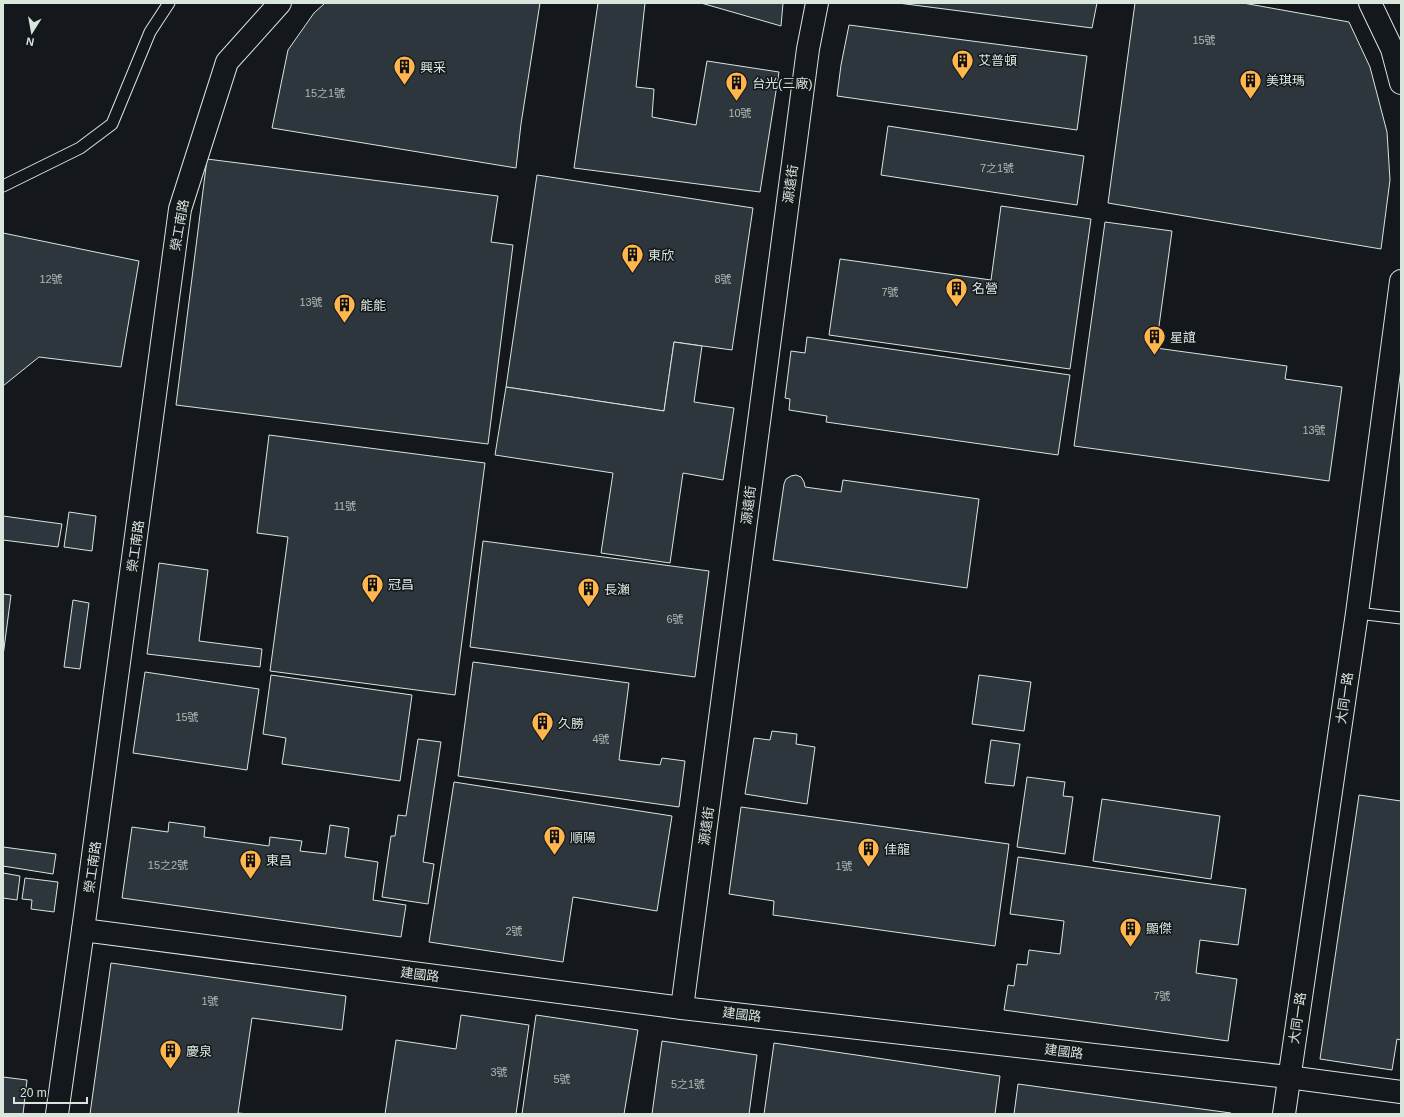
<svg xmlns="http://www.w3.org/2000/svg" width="1404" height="1117" font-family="Helvetica,'Noto Sans TC',sans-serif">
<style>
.building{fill:#2c363c;stroke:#d8e6dc}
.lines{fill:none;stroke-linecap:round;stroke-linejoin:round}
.lane-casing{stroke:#d8e6dc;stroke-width:13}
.street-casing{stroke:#d8e6dc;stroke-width:24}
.lane{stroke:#14181c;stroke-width:11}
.street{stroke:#14181c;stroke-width:22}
.labels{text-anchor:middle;stroke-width:3;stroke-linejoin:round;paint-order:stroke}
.number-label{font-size:11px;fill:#adbab4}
.poi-label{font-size:13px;fill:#d8e6dc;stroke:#14181c;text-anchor:start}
.street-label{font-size:13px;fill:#d8e6dc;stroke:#14181c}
</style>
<rect width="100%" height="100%" fill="#14181c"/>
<g class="building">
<polygon points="325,3 540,3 521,124 516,168 272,128 288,50 314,13"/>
<polygon points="598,3 645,3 636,87 654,89 652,117 696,125 707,61 779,72 760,192 574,168"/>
<polygon points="701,3 783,3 781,26"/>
<polygon points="898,3 1097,3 1092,28"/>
<polygon points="1135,3 1243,3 1349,22 1370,67 1387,132 1390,180 1381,249 1108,203"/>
<polygon points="849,25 1087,56 1077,130 837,96 841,65"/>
<polygon points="888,126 1084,156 1077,205 881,175"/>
<polygon points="207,159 498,196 491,242 513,245 488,444 176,405"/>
<polygon points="537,175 753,208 732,350 674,342 664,411 506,387"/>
<polygon points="1001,206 1091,219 1070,369 829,335 840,259 991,280"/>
<polygon points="1105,222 1172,231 1156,348 1287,366 1285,379 1342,387 1329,481 1074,446"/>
<polygon points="3,233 139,261 121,367 39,357 3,386"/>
<polygon points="807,337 1070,375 1058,455 826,422 827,416 789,410 790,399 785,398 791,351 805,353"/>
<polygon points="674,342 702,346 694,402 734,408 723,480 683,473 670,563 601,553 613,473 495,455 506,387 664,411"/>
<polygon points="269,435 485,463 455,695 270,671 288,537 257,533"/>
<polygon points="796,475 801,477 804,482 805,487 841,492 843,480 979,499 967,588 773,560 784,484 786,479 791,476"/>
<polygon points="69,512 96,516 92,551 64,547"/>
<polygon points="3,516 62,524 58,547 3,540"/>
<polygon points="483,541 709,571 695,677 470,647"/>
<polygon points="159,563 208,570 199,641 262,649 260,667 147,654"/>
<polygon points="3,594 11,595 3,656"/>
<polygon points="73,600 89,603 80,669 64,667"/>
<polygon points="473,662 629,683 619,760 660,765 662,758 685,761 679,807 458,776"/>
<polygon points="145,672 259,689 247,770 133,753"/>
<polygon points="271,675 412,695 400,781 282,764 286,738 263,734"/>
<polygon points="979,675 1031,682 1024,731 972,724"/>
<polygon points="772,731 797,734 796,744 815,747 807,804 745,794 754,738 770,740"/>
<polygon points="418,739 441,742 423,862 434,864 428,904 382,897 391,836 395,836 398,815 406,816"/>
<polygon points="991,740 1020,744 1014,786 985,783"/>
<polygon points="1027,777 1065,782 1063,796 1073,797 1065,854 1017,847"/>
<polygon points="454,782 672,816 657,911 573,897 563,962 429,942"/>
<polygon points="1359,795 1401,801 1401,1040 1397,1039 1392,1070 1320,1059"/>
<polygon points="1102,799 1220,816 1211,879 1093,861"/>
<polygon points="741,807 1009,844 995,946 773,915 774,901 729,894"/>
<polygon points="169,822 205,827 204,837 269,846 270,837 302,841 300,851 326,854 330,825 349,828 345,857 378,862 373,900 406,905 401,937 122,898 132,827 168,832"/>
<polygon points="3,847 56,854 53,874 3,866"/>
<polygon points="1018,857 1246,889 1238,945 1200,940 1196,973 1237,979 1228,1041 1004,1010 1008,985 1014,986 1017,964 1027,965 1029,950 1060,954 1064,921 1010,914"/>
<polygon points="3,873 20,876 17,900 3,898"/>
<polygon points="25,878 58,882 54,912 31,909 32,900 22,899"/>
<polygon points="111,963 346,996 342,1030 252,1018 238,1113 249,1114 90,1114"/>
<polygon points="461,1015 529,1025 516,1114 385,1114 396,1040 456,1049"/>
<polygon points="536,1015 638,1030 624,1114 522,1114"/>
<polygon points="662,1041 757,1055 749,1114 652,1114"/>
<polygon points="774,1043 1000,1076 995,1114 764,1114"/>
<polygon points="3,1077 27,1080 23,1114 3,1114"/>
<polygon points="1018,1084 1231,1113 1231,1114 1014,1114"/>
</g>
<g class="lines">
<defs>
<g id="lane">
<polyline points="3,186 80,148 112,124 150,32 169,3"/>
<polyline points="1357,613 1401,618"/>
</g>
<g id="street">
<polyline points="1370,3 1392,49 1401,83"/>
<polyline points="83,930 682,1008 1288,1077 1401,1092"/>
<polyline points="682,1008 808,49 817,3"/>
<polyline points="57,1114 83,930 180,209 227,62 280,3"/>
<polyline points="1284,1114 1357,613 1401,281"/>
</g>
</defs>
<use href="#lane" class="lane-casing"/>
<use href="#street" class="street-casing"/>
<use href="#lane" class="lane"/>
<use href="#street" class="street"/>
</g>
<defs>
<symbol id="building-pin" viewBox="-11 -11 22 30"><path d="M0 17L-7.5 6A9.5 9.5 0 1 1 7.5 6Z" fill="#ffb74d" stroke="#14181c"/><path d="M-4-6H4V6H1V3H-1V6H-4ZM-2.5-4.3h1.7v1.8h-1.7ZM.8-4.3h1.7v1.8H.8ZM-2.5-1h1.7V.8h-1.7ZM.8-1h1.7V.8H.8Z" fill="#111"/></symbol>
</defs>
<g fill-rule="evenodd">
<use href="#building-pin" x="950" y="48" width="25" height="34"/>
<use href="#building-pin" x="392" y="54" width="25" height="34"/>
<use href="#building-pin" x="1238" y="68" width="25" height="34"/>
<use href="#building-pin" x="724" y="70" width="25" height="34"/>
<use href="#building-pin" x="620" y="242" width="25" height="34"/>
<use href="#building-pin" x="944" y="276" width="25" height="34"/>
<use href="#building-pin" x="332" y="292" width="25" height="34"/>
<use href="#building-pin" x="1142" y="324" width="25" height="34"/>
<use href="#building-pin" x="360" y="572" width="25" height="34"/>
<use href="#building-pin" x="576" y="576" width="25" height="34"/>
<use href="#building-pin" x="530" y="710" width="25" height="34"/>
<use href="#building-pin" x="542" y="824" width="25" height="34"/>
<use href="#building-pin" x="856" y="836" width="25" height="34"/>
<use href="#building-pin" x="238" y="848" width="25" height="34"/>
<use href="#building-pin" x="1118" y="916" width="25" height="34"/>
<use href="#building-pin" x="158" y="1038" width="25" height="34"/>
</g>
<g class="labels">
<g class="number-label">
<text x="1204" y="44">15號</text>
<text x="325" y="97">15之1號</text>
<text x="740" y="117">10號</text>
<text x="997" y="172">7之1號</text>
<text x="51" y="283">12號</text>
<text x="723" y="283">8號</text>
<text x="890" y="296">7號</text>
<text x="311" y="306">13號</text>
<text x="1314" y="434">13號</text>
<text x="345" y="510">11號</text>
<text x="675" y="623">6號</text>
<text x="187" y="721">15號</text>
<text x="601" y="743">4號</text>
<text x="168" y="869">15之2號</text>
<text x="844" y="870">1號</text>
<text x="514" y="935">2號</text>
<text x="1162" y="1000">7號</text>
<text x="210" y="1005">1號</text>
<text x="499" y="1076">3號</text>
<text x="562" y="1083">5號</text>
<text x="688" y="1088">5之1號</text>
</g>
<g class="poi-label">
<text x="978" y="65">艾普頓</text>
<text x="420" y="72">興采</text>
<text x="1266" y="85">美琪瑪</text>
<text x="752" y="88">台光(三廠)</text>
<text x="648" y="260">東欣</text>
<text x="972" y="293">名營</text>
<text x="360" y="310">能能</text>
<text x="1170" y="342">星誼</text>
<text x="388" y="589">冠昌</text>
<text x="604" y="594">長瀨</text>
<text x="558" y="728">久勝</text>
<text x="570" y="842">順陽</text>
<text x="884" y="854">佳龍</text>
<text x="266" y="865">東昌</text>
<text x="1146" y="933">顯傑</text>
<text x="186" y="1056">慶泉</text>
</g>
<g class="street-label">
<text transform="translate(790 184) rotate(-82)" y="5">源遠街</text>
<text transform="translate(179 225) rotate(-80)" y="5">榮工南路</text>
<text transform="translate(748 505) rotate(-83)" y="5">源遠街</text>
<text transform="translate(135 546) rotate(-82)" y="5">榮工南路</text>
<text transform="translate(1344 698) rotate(-82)" y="5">大同一路</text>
<text transform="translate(706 826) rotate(-82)" y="5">源遠街</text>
<text transform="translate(92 867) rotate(-82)" y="5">榮工南路</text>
<text transform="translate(420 974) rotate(7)" y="5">建國路</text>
<text transform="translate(742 1014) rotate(7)" y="5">建國路</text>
<text transform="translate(1297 1018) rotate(-82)" y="5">大同一路</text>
<text transform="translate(1064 1051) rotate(7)" y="5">建國路</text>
</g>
</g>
<rect width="1404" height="1117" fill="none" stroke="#d8e6dc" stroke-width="8"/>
<g transform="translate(32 32) rotate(191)" stroke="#14181c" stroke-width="3" paint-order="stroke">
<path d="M0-3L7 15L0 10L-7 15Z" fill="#d8e6dc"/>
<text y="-6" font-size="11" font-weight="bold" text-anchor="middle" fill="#d8e6dc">N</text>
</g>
<path d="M14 1097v6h73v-6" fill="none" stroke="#d8e6dc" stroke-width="2"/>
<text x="20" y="1097" font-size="12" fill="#d8e6dc" stroke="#14181c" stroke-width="3" paint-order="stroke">20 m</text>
</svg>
